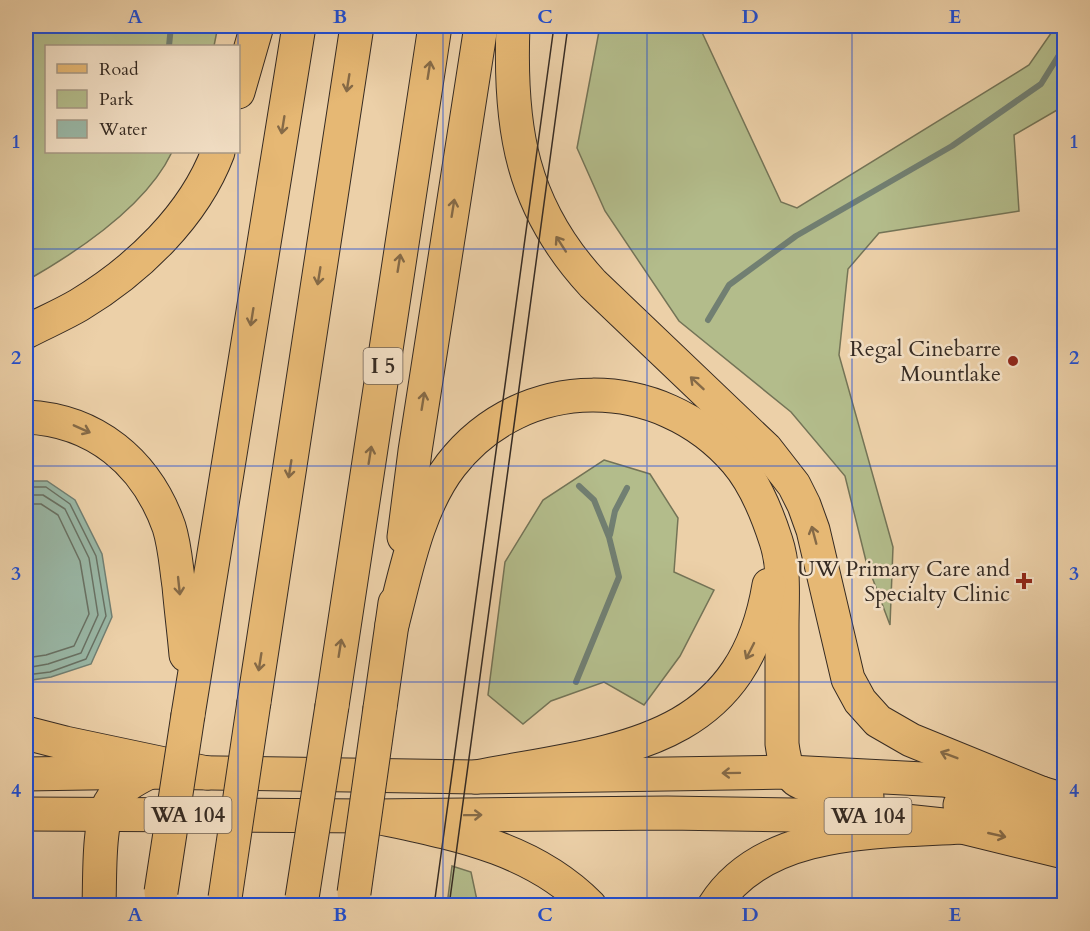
<svg xmlns="http://www.w3.org/2000/svg" width="1090" height="931" font-family="Cardo,serif">
<style>
.green{fill:#b3bc8b;stroke:#747457;stroke-width:1.5}
.water{fill:#99b7a6;stroke:#717f72;stroke-width:1.5}
.lines{fill:none;stroke-linecap:round;stroke-linejoin:round}
.shore{stroke:#687164;stroke-width:1.5}
.stream{stroke:#717f72;stroke-width:6}
.primary-casing{stroke:#362b23;stroke-width:35}
.highway-casing{stroke:#362b23;stroke-width:35}
.primary{stroke:#e6b874;stroke-width:33}
.highway{stroke:#e6b874;stroke-width:33}
.tram{stroke:#362b23;stroke-width:1.5}
.highway-bridge-casing{stroke:#362b23;stroke-width:35;stroke-linecap:butt}
.highway-bridge{stroke:#e6b874;stroke-width:33}
.oneway{stroke:#856a47}
.grid{fill:none;stroke:#1d4ed8;stroke-width:1.5;stroke-opacity:0.55}
.poi-dot{fill:#8f2418;stroke:#f3e0c6;stroke-width:2}
.labels{text-anchor:middle;stroke-width:5;stroke-linejoin:round;paint-order:stroke}
.shield{fill:#f3e0c6;stroke:#6f6154;stroke-width:1.5}
.shield-label{font-size:21px;font-weight:bold;fill:#362b23}
.poi-label{font-size:22px;fill:#362b23;stroke:#f3e0c6;text-anchor:end}
.neatline{fill:none;stroke:#1d4ed8;stroke-width:2}
.grid-label{font-size:20px;text-anchor:middle;font-weight:bold;fill:#1d4ed8}
</style>
<rect width="100%" height="100%" fill="#ecd0a8"/>
<filter id="stains"><feTurbulence type="fractalNoise" baseFrequency=".00333" numOctaves="4"/><feColorMatrix values="0 0 0 0 .2 0 0 0 0 .09 0 0 0 0 .02 0 0 0 .5 -.17"/></filter>
<radialGradient id="worn" r=".72"><stop offset=".6" stop-color="#630" stop-opacity="0"/><stop offset="1" stop-color="#630" stop-opacity=".3"/></radialGradient>
<g class="green">
<path d="M26 26H218L214 46H46V152H172C146 207 77 252 26 281Z"/>
<polygon points="600,26 699,26 781,202 797,208 1029,65 1056,26 1064,26 1064,106 1014,135 1019,211 879,233 848,269 839,355 893,547 890,625 866,561 845,476 791,412 679,321 605,211 577,148"/>
<polygon points="604,460 650,474 678,518 674,572 714,590 680,656 644,705 604,682 551,701 523,724 488,695 505,562 543,500"/>
<polygon points="452,866 471,872 478,905 447,905"/>
</g>
<polygon class="water" points="26,481 47,481 75,500 102,554 112,617 91,664 51,677 26,681"/>
<g class="lines">
<g class="shore">
<polyline points="26,487 46,487 70,504 96,556 106,616 86,659 50,672 26,675"/>
<polyline points="26,495 43,495 65,509 89,558 98,615 81,653 48,664 26,668"/>
<polyline points="26,504 41,504 58,515 80,561 89,614 74,646 46,655 26,658"/>
</g>
<g class="stream">
<polyline points="169,46 171,26"/>
<polyline points="708,320 729,285 796,236 952,146 1041,84 1064,47"/>
<polyline points="610,535 615,511 627,488"/>
<polyline points="576,682 619,577 609,537 594,500 579,486"/>
</g>
<defs>
<g id="primary">
<polyline points="26,774 150,772 476,777 789,772 942,780 1041,793 1064,800"/>
<polyline points="960,805 1039,819 1064,827"/>
<polyline points="26,814 372,816 667,813 858,816 962,827 1064,852"/>
</g>
<g id="highway">
<path d="M513 26C509 128 521 206 593 284L766 449 794 485 804 505 813 530 848 679 860 701 878 721 911 740 1041 793"/>
<polyline points="238,92 257,26"/>
<path d="M26 332C43 323 62 315 79 305 137 270 194 216 218 152"/>
<path d="M26 417C95 420 146 462 169 527 175 546 176 566 179 586 181 609 184 632 186 655"/>
<polyline points="404,537 415,451 481,26"/>
<path d="M392 625C406 572 417 509 451 465 523 372 660 373 736 461 755 483 767 513 776 541 785 568 782 598 782 627 782 666 782 705 782 744 789 799 812 780 850 788 856 789 862 794 867 797"/>
<polyline points="254,702 357,26"/>
<polyline points="332,706 435,26"/>
<polyline points="380,708 395,603"/>
<polyline points="188,715 299,26"/>
<polyline points="26,733 65,743 207,773"/>
<path d="M476 777C609 751 742 749 769 585"/>
<path d="M372 816C451 833 531 846 590 906"/>
<path d="M99 906C100 880 98 824 110 803 118 788 135 779 150 772"/>
<path d="M714 906C764 827 879 832 962 827"/>
</g>
</defs>
<use href="#primary" class="primary-casing"/>
<use href="#highway" class="highway-casing"/>
<use href="#primary" class="primary"/>
<use href="#highway" class="highway"/>
<g class="tram">
<polyline points="434,906 554,26"/>
<polyline points="449,906 568,26"/>
</g>
<defs>
<g id="highway-bridge">
<polyline points="161,892 188,715"/>
<polyline points="354,893 380,708"/>
<polyline points="225,898 254,702"/>
<polyline points="302,898 332,706"/>
</g>
</defs>
<use href="#highway-bridge" class="highway-bridge-casing"/>
<use href="#highway-bridge" class="highway-bridge"/>
</g>
<defs><path id="oneway-shaft" d="M-6 0H5M1.5-3L5.5 0L1.5 3" fill="none" stroke-width="1.6" stroke-linecap="round" stroke-linejoin="round" transform="scale(1.5)"/></defs>
<g class="oneway">
<use href="#oneway-shaft" transform="translate(429 70) rotate(-81)"/>
<use href="#oneway-shaft" transform="translate(348 83) rotate(99)"/>
<use href="#oneway-shaft" transform="translate(283 125) rotate(99)"/>
<use href="#oneway-shaft" transform="translate(453 208) rotate(-81)"/>
<use href="#oneway-shaft" transform="translate(561 244) rotate(-123)"/>
<use href="#oneway-shaft" transform="translate(399 263) rotate(-81)"/>
<use href="#oneway-shaft" transform="translate(319 276) rotate(99)"/>
<use href="#oneway-shaft" transform="translate(252 317) rotate(99)"/>
<use href="#oneway-shaft" transform="translate(697 383) rotate(-137)"/>
<use href="#oneway-shaft" transform="translate(423 401) rotate(-81)"/>
<use href="#oneway-shaft" transform="translate(82 429) rotate(24)"/>
<use href="#oneway-shaft" transform="translate(370 455) rotate(-81)"/>
<use href="#oneway-shaft" transform="translate(290 469) rotate(99)"/>
<use href="#oneway-shaft" transform="translate(814 535) rotate(-105)"/>
<use href="#oneway-shaft" transform="translate(179 586) rotate(84)"/>
<use href="#oneway-shaft" transform="translate(340 648) rotate(-81)"/>
<use href="#oneway-shaft" transform="translate(750 651) rotate(117)"/>
<use href="#oneway-shaft" transform="translate(260 662) rotate(99)"/>
<use href="#oneway-shaft" transform="translate(949 755) rotate(-159)"/>
<use href="#oneway-shaft" transform="translate(731 773) rotate(179)"/>
<use href="#oneway-shaft" transform="translate(473 815) rotate(-1)"/>
<use href="#oneway-shaft" transform="translate(997 835) rotate(13)"/>
</g>
<path class="grid" d="M238 26V46M443 26V906M647 26V906M852 26V906M238 152V906M26 249H1064M26 466H1064M26 682H1064"/>
<g class="poi-dot">
<circle cx="1013" cy="361" r="6"/>
<path d="M1021 572h6v6h6v6h-6v6h-6v-6h-6v-6h6z"/>
</g>
<g class="labels">
<g class="shield">
<rect x="363.5" y="348" width="39" height="36" rx="4.5"/>
<rect x="144.5" y="797" width="87" height="36" rx="4.5"/>
<rect x="824.5" y="798" width="87" height="36" rx="4.5"/>
</g>
<g class="shield-label">
<text x="383" y="373">I 5</text>
<text x="188" y="822">WA 104</text>
<text x="868" y="823">WA 104</text>
</g>
<g class="poi-label">
<text x="1001" y="356">Regal Cinebarre<tspan x="1001" dy="25">Mountlake</tspan></text>
<text x="1010" y="576">UW Primary Care and<tspan x="1010" dy="25">Specialty Clinic</tspan></text>
</g>
</g>
<rect width="1090" height="931" fill="none" stroke="#ecd0a8" stroke-width="66"/>
<rect x="45" y="45" width="195" height="108" fill="#f3e0c6" stroke="#a79885" stroke-width="1.5"/>
<rect x="57" y="64" width="30" height="9" fill="#e6b874" stroke="#a79885" stroke-width="1.5"/>
<text x="99" y="75" font-size="18" fill="#362b23">Road</text>
<rect x="57" y="90" width="30" height="18" fill="#b3bc8b" stroke="#a79885" stroke-width="1.5"/>
<text x="99" y="105" font-size="18" fill="#362b23">Park</text>
<rect x="57" y="120" width="30" height="18" fill="#99b7a6" stroke="#a79885" stroke-width="1.5"/>
<text x="99" y="135" font-size="18" fill="#362b23">Water</text>
<rect x="33" y="33" width="1024" height="865" class="neatline"/>
<g class="grid-label">
<text x="135" y="23">A</text>
<text x="340" y="23">B</text>
<text x="545" y="23">C</text>
<text x="750" y="23">D</text>
<text x="955" y="23">E</text>
<text x="16" y="148">1</text>
<text x="1074" y="148">1</text>
<text x="16" y="364">2</text>
<text x="1074" y="364">2</text>
<text x="16" y="580">3</text>
<text x="1074" y="580">3</text>
<text x="16" y="797">4</text>
<text x="1074" y="797">4</text>
<text x="135" y="921">A</text>
<text x="340" y="921">B</text>
<text x="545" y="921">C</text>
<text x="750" y="921">D</text>
<text x="955" y="921">E</text>
</g>
<rect width="100%" height="100%" filter="url(#stains)"/>
<rect width="100%" height="100%" fill="url(#worn)"/>
</svg>
